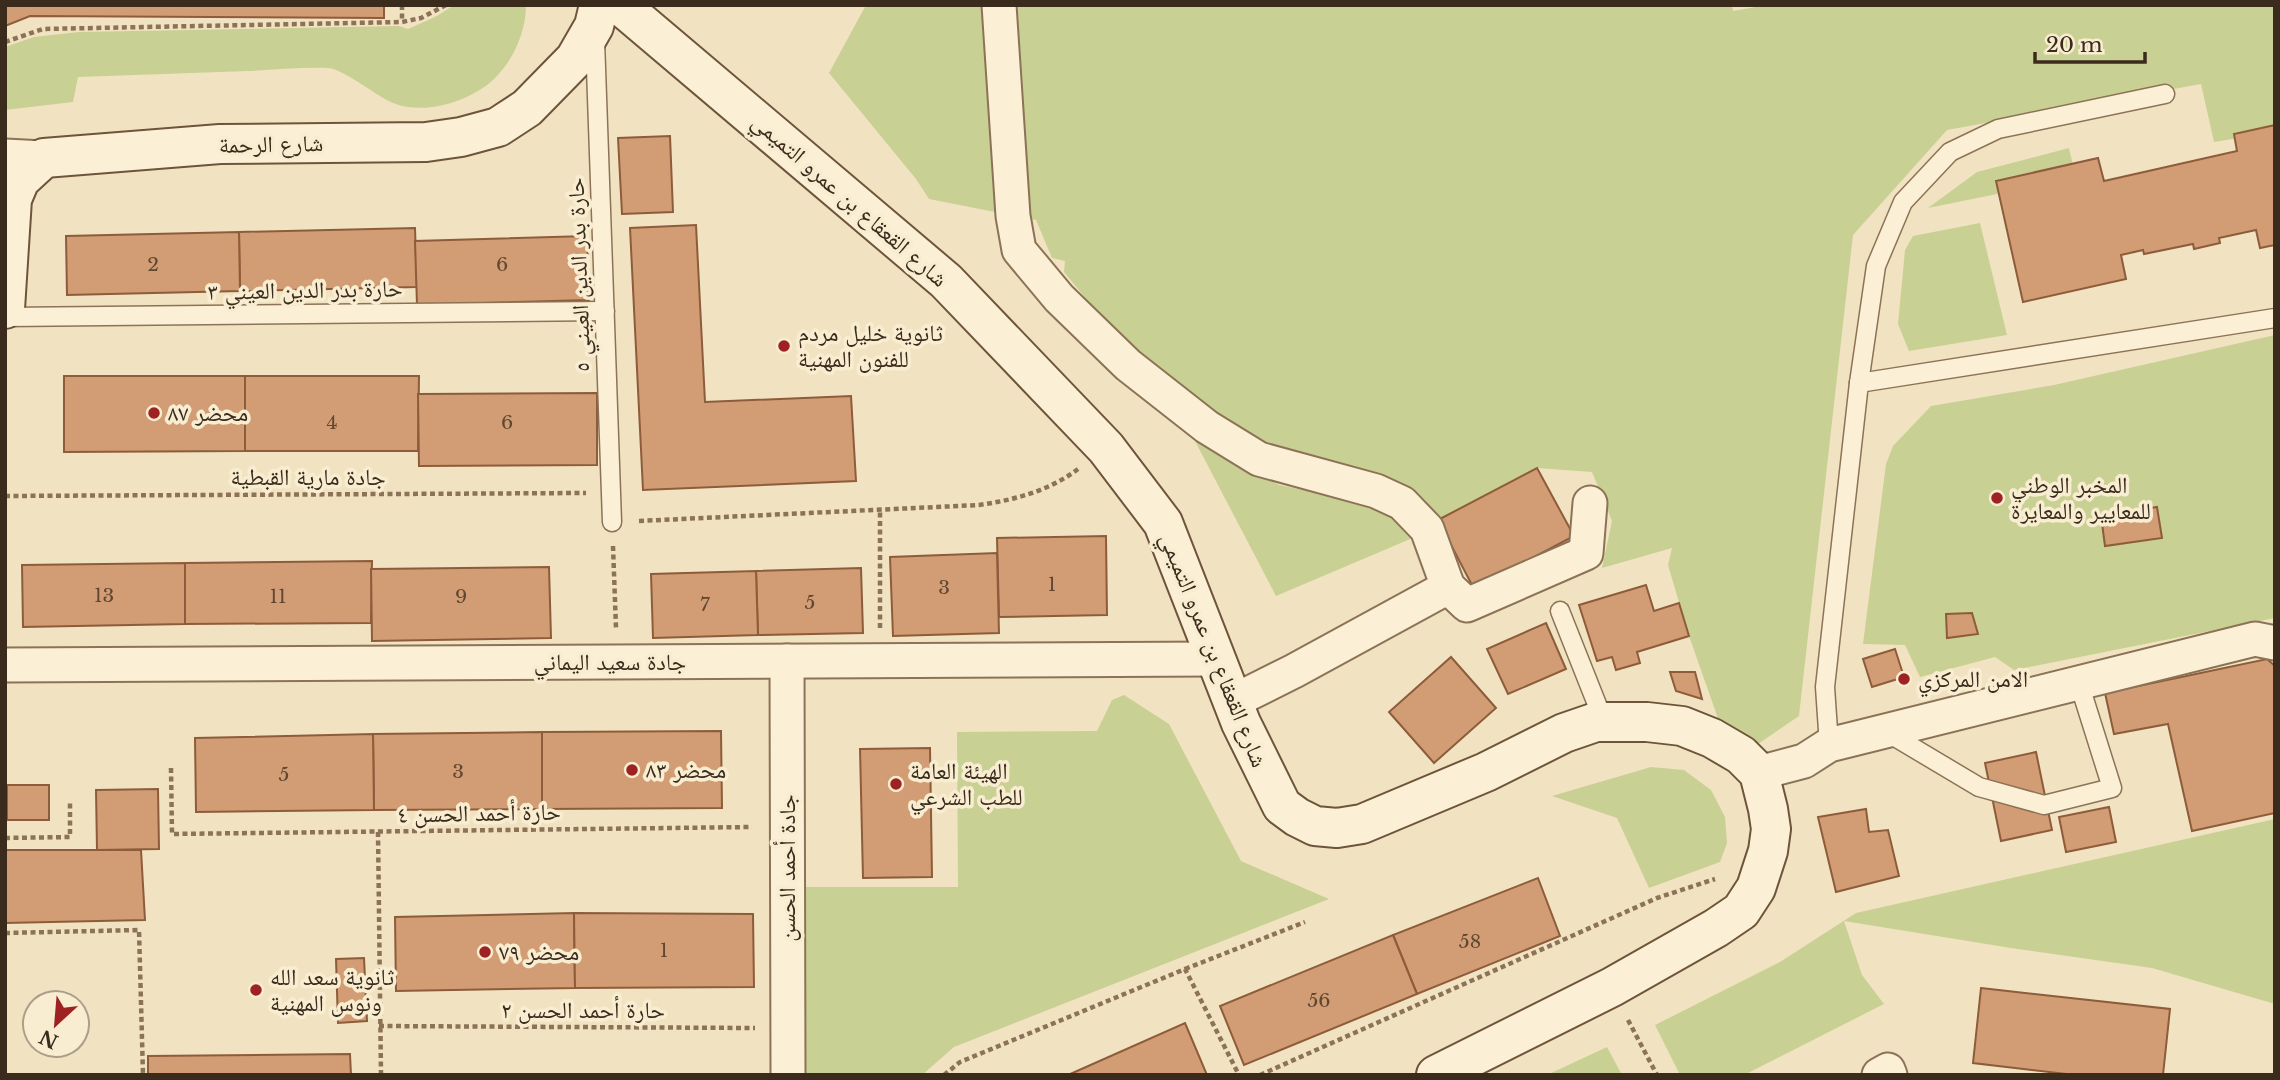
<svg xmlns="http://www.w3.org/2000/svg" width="2280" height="1080" font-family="'Libre Baskerville','Noto Naskh Arabic',serif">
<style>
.green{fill:#c9d094}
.building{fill:#d29c74;stroke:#8d5c3b;stroke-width:2}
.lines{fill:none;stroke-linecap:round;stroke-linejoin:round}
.lane-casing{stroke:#8c7357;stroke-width:21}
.street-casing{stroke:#8c7357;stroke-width:37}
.secondary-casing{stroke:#6e543a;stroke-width:42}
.path{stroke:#8c7357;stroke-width:4.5;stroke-dasharray:5 3.5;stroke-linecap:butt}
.lane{stroke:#fbf0d5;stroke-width:18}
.street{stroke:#fbf0d5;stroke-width:33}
.secondary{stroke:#fbf0d5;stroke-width:38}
.poi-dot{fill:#9f2223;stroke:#f8edd1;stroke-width:2.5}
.labels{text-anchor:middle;stroke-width:7;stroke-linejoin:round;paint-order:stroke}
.number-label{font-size:19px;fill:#604732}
.street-label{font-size:23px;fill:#3a2b1c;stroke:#f8edd1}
.poi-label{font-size:23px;fill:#3a2b1c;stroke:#f8edd1;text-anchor:start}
</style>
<rect width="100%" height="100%" fill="#f1e3c1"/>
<g class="green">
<path d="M454 5H526C526 31 514 59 496 77 473 101 425 116 393 103 376 96 344 69 328 68 302 67 274 70 248 71 192 73 135 75 78 77L73 102 5 110V47L34 37 79 32 399 26 408 29 437 16Z"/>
<polygon points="866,5 1732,5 1733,11 1767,5 2275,5 2275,132 2214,142 2201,84 1947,130 1853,235 1799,716 1755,746 1720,724 1689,636 1668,565 1672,548 1602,568 1612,521 1592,472 1537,468 1438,520 1264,449 1161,374 1098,313 1064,272 1065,261 1052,258 1036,220 929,199 916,179 829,73"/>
<polygon points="2069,148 2076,178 1928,208 1977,172"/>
<polygon points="1980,223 2007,335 1909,351 1898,324 1905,250 1913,236"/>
<polygon points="2275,335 2275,618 2014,670 1995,657 1920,677 1905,645 1863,644 1886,464 1893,446 1931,406 2054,385"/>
<polygon points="1195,441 1279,485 1361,502 1395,515 1415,537 1276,596"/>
<polygon points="1124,695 1169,724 1241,861 1329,899 954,1047 922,1075 803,1075 802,887 958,887 957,732 1097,731 1112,700"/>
<polygon points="1651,767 1684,770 1711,790 1725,817 1727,843 1720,862 1649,888 1617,818 1552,796"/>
<polygon points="2275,819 2275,1004 2152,968 2011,948 1844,921 1862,975 1884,1004 1744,1075 1680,1075 1655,1025 1780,962 1856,913"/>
<polygon points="1607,1047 1622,1075 1547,1075"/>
</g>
<g class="building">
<polygon points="5,5 384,5 384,18 30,16 5,26"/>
<polygon points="2275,125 2275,245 2260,248 2256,230 2219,238 2220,243 2194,249 2193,244 2144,254 2143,250 2121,255 2126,279 2023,302 1996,181 2098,158 2104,181 2237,151 2234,134"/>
<polygon points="670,136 673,212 622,214 618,138"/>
<polygon points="696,225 705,402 851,396 856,481 643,490 630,228"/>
<polygon points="415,228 417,287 240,291 239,232"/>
<polygon points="239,232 240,291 67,295 66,236"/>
<polygon points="587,236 589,300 417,305 415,241"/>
<polygon points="64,376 245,376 245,451 64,452"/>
<polygon points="245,376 419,376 418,451 245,451"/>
<polygon points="597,393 597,465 419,466 418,394"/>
<polygon points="1537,468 1574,536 1474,589 1438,520"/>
<polygon points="2157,507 2162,538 2105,546 2101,516"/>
<polygon points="1106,536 1107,615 999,617 997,538"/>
<polygon points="997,553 999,633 893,636 890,557"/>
<polygon points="372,561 371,623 185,624 185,563"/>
<polygon points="185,563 185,624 23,627 22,565"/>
<polygon points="549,567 551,638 372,641 371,569"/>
<polygon points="861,568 863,633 758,635 756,571"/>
<polygon points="756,571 758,635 653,638 651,574"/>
<polygon points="1646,585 1654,611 1679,603 1689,636 1637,652 1640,663 1616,670 1612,657 1597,661 1579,605"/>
<polygon points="1972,613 1978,634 1947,638 1946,614"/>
<polygon points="1546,623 1566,669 1508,694 1487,649"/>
<polygon points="1895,649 1904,677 1872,687 1863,659"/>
<polygon points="1451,657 1496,708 1434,763 1389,712"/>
<polygon points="2267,659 2275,666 2275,813 2192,831 2168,724 2114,734 2105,693"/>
<polygon points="1670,672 1695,672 1702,699 1676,691"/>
<polygon points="721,731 722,808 542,809 542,732"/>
<polygon points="542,732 542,809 374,810 373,734"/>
<polygon points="373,734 374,810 196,812 195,738"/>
<polygon points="930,748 932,877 863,878 860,749"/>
<polygon points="2036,752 2052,830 2001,841 1985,763"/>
<rect x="5" y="785" width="2" height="35"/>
<rect x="7" y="785" width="42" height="35"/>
<polygon points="158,789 159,849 97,850 96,790"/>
<polygon points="2109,807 2116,842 2066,852 2059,817"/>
<polygon points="1866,809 1869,832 1888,830 1899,876 1836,892 1818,817"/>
<polygon points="5,850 141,850 145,920 5,923"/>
<polygon points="1538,878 1560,936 1417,994 1393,935"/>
<polygon points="574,913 575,988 396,991 395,917"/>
<polygon points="574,913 753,914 754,987 575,988"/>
<polygon points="1393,935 1417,994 1244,1065 1220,1006"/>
<polygon points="364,958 367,1021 338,1023 336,959"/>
<polygon points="1981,988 2170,1009 2163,1075 2075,1075 1973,1063"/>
<polygon points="1185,1023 1207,1075 1068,1075"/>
<polygon points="350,1054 351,1075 148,1075 148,1056"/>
</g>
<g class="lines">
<defs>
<g id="lane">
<polyline points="595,40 612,522"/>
<polyline points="5,317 605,311"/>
<polyline points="1859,383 1876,266 1903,202 1950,152 1998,129 2165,94"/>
<polyline points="1560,611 1604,722"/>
<polyline points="1885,731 1979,787 2044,805 2112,788 2079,683"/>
<polyline points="1829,745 1825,687 1859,383 2275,318"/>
</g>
<g id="street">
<polyline points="999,5 1013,216 1019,250 1059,298 1128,365 1207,427 1259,459 1376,491 1402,503 1427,529 1448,587 1467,605 1586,553 1590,503"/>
<polyline points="5,156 44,158"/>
<polyline points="787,661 788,1075"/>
<polyline points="5,665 1215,659"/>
<polyline points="1232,702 1294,671 1448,587"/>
<polyline points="1759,773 1804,761 1829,745 2255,639 2275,643"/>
<polyline points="1879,1075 1888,1070 1890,1075"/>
</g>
<g id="secondary">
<polyline points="620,5 946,281 1106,448 1163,523 1241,723 1282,806 1297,817 1315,826 1337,828 1362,824 1486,772 1564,733 1596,722 1647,722 1682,726 1712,738 1741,755 1759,773 1768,809 1771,829 1768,851 1756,888 1741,911 1716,928 1612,987 1436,1075"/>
<polyline points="5,309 12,199 20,180 44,158 220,144 426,142 461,137 498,127 527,108 575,59 594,26 599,5"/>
</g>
</defs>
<use href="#lane" class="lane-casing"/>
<use href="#street" class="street-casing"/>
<use href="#secondary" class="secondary-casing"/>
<g class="path">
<polyline points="402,5 402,22"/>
<polyline points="5,42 43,29 402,22 421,18 446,5"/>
<polyline points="5,496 586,493"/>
<path d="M639 521 979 505C1014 500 1049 491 1078 469"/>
<polyline points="613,546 616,628"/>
<polyline points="880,628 880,510"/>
<polyline points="171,768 172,834 752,827"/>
<polyline points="378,832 381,1075"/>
<polyline points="5,838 70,837 70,800"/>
<polyline points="5,933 139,930 143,1075"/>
<polyline points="1185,969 1305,922"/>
<polyline points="1628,1020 1657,1075"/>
<polyline points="379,1026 755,1028"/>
<polyline points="944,1075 960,1062 1185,969 1239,1075"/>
<polyline points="1260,1075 1657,898 1715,879"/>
</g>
<use href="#lane" class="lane"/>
<use href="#street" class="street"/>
<use href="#secondary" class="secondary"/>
</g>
<g class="poi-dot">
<circle cx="784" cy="346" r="7"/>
<circle cx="154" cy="413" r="7"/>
<circle cx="1997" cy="498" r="7"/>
<circle cx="1904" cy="679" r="7"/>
<circle cx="632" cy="770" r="7"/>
<circle cx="896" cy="784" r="7"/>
<circle cx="485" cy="952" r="7"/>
<circle cx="256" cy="990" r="7"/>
</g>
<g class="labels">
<g class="number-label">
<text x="153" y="271">2</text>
<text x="502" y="271">6</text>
<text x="332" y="429">4</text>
<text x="507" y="429">6</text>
<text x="1052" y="591">1</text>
<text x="944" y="594">3</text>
<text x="104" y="602">13</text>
<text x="278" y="603">11</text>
<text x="461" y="603">9</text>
<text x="810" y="609">5</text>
<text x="705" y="611">7</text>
<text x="458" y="778">3</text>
<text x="284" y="781">5</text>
<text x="1470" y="948">58</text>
<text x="664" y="957">1</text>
<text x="1319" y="1007">56</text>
</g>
<g class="street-label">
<text transform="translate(271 144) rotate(-1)" y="8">شارع الرحمة</text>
<text transform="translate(850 200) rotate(41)" y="8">شارع القعقاع بن عمرو التميمي</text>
<text transform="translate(579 275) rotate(-92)" y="8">حارة بدر الدين العيني ٥</text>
<text transform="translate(305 290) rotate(-1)" y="8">حارة بدر الدين العيني ٣</text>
<text x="308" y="485">جادة مارية القبطية</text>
<text transform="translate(1214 650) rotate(68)" y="8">شارع القعقاع بن عمرو التميمي</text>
<text x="610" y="670">جادة سعيد اليماني</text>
<text transform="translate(479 813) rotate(-1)" y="8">حارة أحمد الحسن ٤</text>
<text transform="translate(787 868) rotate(-90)" y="8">جادة أحمد الحسن</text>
<text x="583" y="1018">حارة أحمد الحسن ٢</text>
</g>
<g class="poi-label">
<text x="798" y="341">ثانوية خليل مردم<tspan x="798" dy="26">للفنون المهنية</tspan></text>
<text x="168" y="421">محضر ٨٧</text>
<text x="2011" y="493">المخبر الوطني<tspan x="2011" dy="26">للمعايير والمعايرة</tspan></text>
<text x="1918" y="687">الامن المركزي</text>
<text x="646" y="778">محضر ٨٣</text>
<text x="910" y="779">الهيئة العامة<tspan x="910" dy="26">للطب الشرعي</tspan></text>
<text x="499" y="960">محضر ٧٩</text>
<text x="270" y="985">ثانوية سعد الله<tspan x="270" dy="26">ونوس المهنية</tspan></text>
</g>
</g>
<rect width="2280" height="1080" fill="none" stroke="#3a2b1c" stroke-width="14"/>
<g transform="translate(56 1024) rotate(206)"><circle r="33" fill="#f8edd1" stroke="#ac9f89" stroke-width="2"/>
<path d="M0-5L12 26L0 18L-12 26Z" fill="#9f2223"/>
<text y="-10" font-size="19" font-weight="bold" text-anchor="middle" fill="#3a2b1c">N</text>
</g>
<path d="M2035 52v10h110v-10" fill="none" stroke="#3a2b1c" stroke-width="3.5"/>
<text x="2046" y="52" font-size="21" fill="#3a2b1c" stroke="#f8edd1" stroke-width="5" paint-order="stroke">20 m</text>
</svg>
